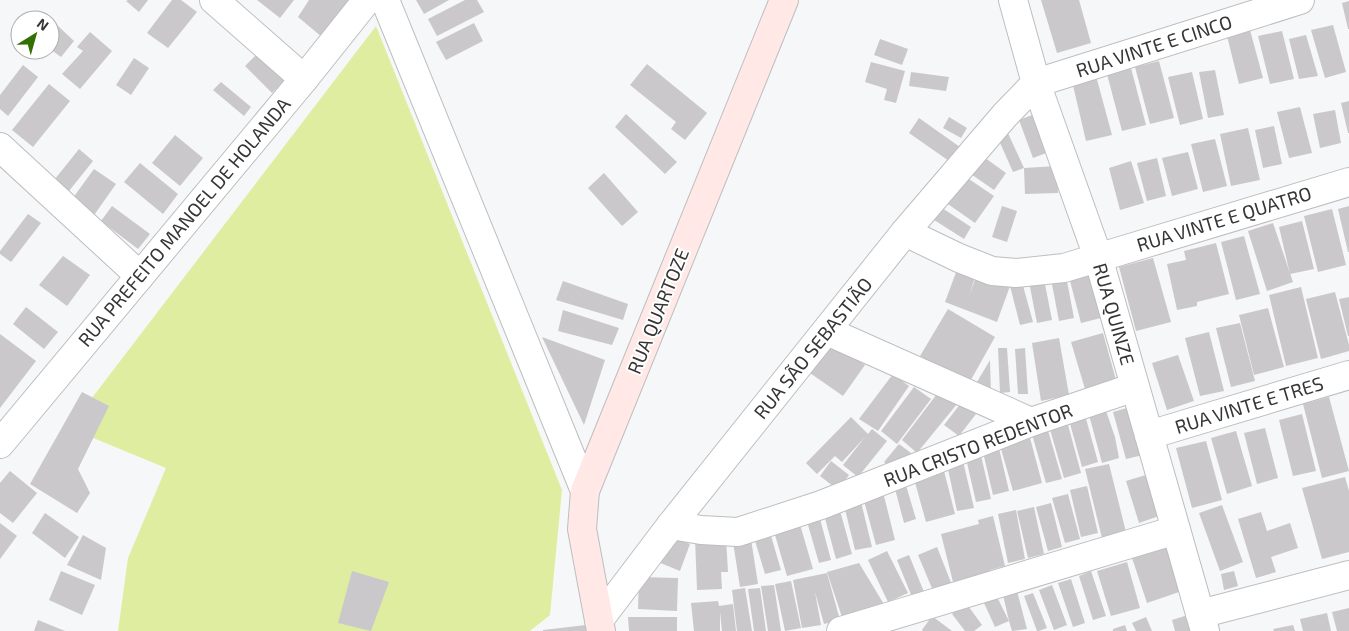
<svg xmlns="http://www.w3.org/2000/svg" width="1349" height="631" font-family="'Exo 2',sans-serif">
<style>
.green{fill:#dfeda1}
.building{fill:#cac8ca}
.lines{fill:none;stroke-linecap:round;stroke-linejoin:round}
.street-casing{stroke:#bdbec0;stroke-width:30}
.secondary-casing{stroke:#bdbec0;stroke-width:30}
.street{stroke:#fff;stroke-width:28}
.secondary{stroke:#ffe8e5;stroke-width:28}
.labels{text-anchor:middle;stroke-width:4;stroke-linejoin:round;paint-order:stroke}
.street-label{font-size:19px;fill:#343535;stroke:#fff}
</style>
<rect width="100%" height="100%" fill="#f6f7f8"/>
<polygon class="green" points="376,26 562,490 550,615 530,631 118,631 128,558 166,468 69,428"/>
<g class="building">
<polygon points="128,0 148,0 139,12 126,1"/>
<polygon points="172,0 181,0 197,12 168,48 147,33"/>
<polygon points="257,0 294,0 280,18"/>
<polygon points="309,0 351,0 322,37 298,17"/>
<polygon points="416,0 449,0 424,14"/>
<polygon points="465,0 477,0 484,12 437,36 428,19"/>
<polygon points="1041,0 1079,0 1091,43 1057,53"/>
<polygon points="1349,1 1349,29 1348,29 1342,3"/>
<polygon points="474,23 483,41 446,60 436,42"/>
<polygon points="57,25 74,41 61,57 50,49 50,35"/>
<polygon points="1333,25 1346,72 1325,78 1311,30"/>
<polygon points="1250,30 1263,78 1239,84 1227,36"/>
<polygon points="1282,31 1294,79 1270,84 1258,36"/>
<polygon points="90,32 112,51 80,89 62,74 83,51 77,47"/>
<polygon points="1306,35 1318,76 1299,79 1289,39"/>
<polygon points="880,39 908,49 902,65 874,55"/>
<polygon points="257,54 284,81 272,93 245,66"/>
<polygon points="134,58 149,68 131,95 116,85"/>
<polygon points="1159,61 1174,118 1150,124 1135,67"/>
<polygon points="871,62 905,71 896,103 884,100 887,89 865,82"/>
<polygon points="647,64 707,113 685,140 671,129 676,122 630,85"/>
<polygon points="23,65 38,77 8,116 0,109 0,95"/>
<polygon points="1131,68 1146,125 1122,131 1107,74"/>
<polygon points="1215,70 1224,115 1208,118 1199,72"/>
<polygon points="911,72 949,77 946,91 909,86"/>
<polygon points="1192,72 1203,119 1180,125 1168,77"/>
<polygon points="1096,76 1112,135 1086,141 1072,81"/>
<polygon points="221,82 251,107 244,116 213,90"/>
<polygon points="49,84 70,101 33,147 12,130"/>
<polygon points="1349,101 1349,133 1348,133 1341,103"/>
<polygon points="1300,107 1312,153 1289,158 1277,112"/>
<polygon points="1335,110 1341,143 1320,148 1313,114"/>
<polygon points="626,114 677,162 665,174 615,127"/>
<polygon points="1035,114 1049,152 1033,158 1019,120"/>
<polygon points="949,117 967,128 961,138 943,128"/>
<polygon points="919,118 960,147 949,161 909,133"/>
<polygon points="1274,126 1282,164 1263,168 1255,130"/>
<polygon points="1248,128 1260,180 1231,186 1220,134"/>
<polygon points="1007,131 1024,168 1013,172 997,136"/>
<polygon points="175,135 203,158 180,186 152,163"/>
<polygon points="1215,139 1227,186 1203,192 1191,144"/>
<polygon points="79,149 93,161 65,196 51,184"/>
<polygon points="1188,152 1198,189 1172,196 1162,158"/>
<polygon points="981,155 1006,173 994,190 968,172"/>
<polygon points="1157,158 1166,196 1147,201 1137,163"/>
<polygon points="1131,161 1144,203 1120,210 1109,168"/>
<polygon points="140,163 178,194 163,214 124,182"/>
<polygon points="1057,166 1058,193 1025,194 1024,168"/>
<polygon points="94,169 116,184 92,218 70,202"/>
<polygon points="604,173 638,212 622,226 588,188"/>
<polygon points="963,175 994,196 975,223 945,202"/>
<polygon points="112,206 150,234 138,249 101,221"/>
<polygon points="939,206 971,227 964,239 931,218"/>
<polygon points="1002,206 1017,211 1007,242 992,237"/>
<polygon points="1349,206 1349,252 1348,252 1338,209"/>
<polygon points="1332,209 1346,265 1318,272 1304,216"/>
<polygon points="28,214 41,223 11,262 0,254 0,251"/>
<polygon points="1302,221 1314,269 1290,274 1279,227"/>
<polygon points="1273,223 1293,282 1267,291 1248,231"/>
<polygon points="1244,236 1260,294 1236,300 1221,242"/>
<polygon points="1216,243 1229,294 1197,302 1197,306 1177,310 1167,264 1186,260 1184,251"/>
<polygon points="63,256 90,275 67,306 39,285"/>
<polygon points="1153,258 1171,322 1136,331 1119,267"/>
<polygon points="958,267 976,274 969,296 977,274 1022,282 1033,322 1020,325 1010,286 997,322 945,302"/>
<polygon points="1090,272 1101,318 1081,323 1069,277"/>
<polygon points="1066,276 1074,318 1059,321 1051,279"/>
<polygon points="1044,279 1052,320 1037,323 1029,282"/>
<polygon points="563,281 628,304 623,320 556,300"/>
<polygon points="1301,287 1318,358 1286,366 1269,295"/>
<polygon points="1335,292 1349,345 1349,351 1321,359 1306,299"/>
<polygon points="1349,297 1349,336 1348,336 1339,299"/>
<polygon points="26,307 58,332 44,349 13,324"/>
<polygon points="1268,308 1284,367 1254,375 1239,315"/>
<polygon points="948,309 995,337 968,385 920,356"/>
<polygon points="563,310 619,328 612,345 558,331"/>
<polygon points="1240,323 1255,381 1231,387 1216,328"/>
<polygon points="1209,332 1224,391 1200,396 1185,338"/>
<polygon points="1103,333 1116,380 1085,389 1071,342"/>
<polygon points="0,334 36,361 0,408"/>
<polygon points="542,337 605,360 584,425"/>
<polygon points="1059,338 1069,395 1041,401 1032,343"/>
<polygon points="832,343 865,365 843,396 810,373"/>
<polygon points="998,348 1007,348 1010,392 1000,393"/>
<polygon points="1025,348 1028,394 1018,394 1015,349"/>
<polygon points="1178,355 1194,401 1167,410 1152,363"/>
<polygon points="990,360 991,396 974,387"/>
<polygon points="893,374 909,386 878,431 859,419"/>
<polygon points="914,387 931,399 897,444 881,431"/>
<polygon points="940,390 957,404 917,453 902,440"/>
<polygon points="82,392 109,406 78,469 90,493 77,513 30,484"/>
<polygon points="1329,397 1349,471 1322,478 1303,404"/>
<polygon points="961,403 976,414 959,436 944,425"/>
<polygon points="1130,407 1143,455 1126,459 1113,412"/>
<polygon points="1106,411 1115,437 1119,458 1102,463 1089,415"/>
<polygon points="1302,414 1316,471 1293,476 1279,420"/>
<polygon points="1085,415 1098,462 1082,467 1069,420"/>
<polygon points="851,417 868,434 872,429 887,441 858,477 843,465 865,437 842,462 835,456 817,474 806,463"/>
<polygon points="1067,421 1081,473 1064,478 1049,426"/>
<polygon points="1047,427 1062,479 1046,483 1031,431"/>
<polygon points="1265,428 1278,478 1257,484 1244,433"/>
<polygon points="1236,431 1252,486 1227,494 1211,438"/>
<polygon points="1029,434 1042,483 1013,491 999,442"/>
<polygon points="1206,441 1222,500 1192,508 1176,448"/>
<polygon points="899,444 911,453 897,472 884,462"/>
<polygon points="998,444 1009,491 993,495 982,448"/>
<polygon points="980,451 991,499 976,502 965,454"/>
<polygon points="962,457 974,508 957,511 946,460"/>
<polygon points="831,461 849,475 838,490 820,476"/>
<polygon points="1109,464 1126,532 1102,538 1085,469"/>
<polygon points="943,467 955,514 926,522 913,475"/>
<polygon points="10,471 37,493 13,523 0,513 0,483"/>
<polygon points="1149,474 1162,515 1139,523 1126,481"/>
<polygon points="1345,477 1349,491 1349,552 1322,559 1302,488"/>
<polygon points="905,482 916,519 904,523 894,485"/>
<polygon points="1087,486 1098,533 1081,537 1070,490"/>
<polygon points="883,492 895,540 876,545 863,497"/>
<polygon points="1068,494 1080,539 1065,543 1052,498"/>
<polygon points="861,502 872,547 855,550 844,505"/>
<polygon points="1051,503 1062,547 1048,551 1036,507"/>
<polygon points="1222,505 1243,562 1220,571 1199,513"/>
<polygon points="839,507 852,554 836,559 823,511"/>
<polygon points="1034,507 1044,554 1028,558 1017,511"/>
<polygon points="1016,510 1025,559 1008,563 998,514"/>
<polygon points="1261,512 1267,531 1290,523 1298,548 1271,557 1276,572 1256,578 1238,519"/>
<polygon points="45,513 79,537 65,558 32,533"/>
<polygon points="819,515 831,560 819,563 806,518"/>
<polygon points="993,516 1005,566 990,570 990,573 953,582 941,534 979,524 978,520"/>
<polygon points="799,521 813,569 787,576 773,528"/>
<polygon points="0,523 17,536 0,559"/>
<polygon points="769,529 781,570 765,574 753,534"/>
<polygon points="83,535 106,548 101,580 67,565"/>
<polygon points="668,536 690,544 680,571 658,562"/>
<polygon points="726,537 728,572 721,572 722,589 697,590 695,538"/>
<polygon points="751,539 758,584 740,587 733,542"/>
<polygon points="937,547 952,585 934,593 918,555"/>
<polygon points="1168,547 1182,591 1147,603 1132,558"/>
<polygon points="887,551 908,593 888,602 868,560"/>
<polygon points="909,555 924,592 912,597 897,560"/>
<polygon points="1127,562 1140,608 1111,616 1097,571"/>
<polygon points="859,563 885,606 843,620 827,572"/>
<polygon points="61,571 95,585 82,615 49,600"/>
<polygon points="352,571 389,582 371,631 338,623"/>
<polygon points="1091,571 1106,616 1093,620 1079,576"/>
<polygon points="1234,571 1238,586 1224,590 1221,574"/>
<polygon points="827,573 840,620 824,624 815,592 821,625 802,628 793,580"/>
<polygon points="639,577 678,578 677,611 638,609"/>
<polygon points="1071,579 1085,623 1073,627 1058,583"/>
<polygon points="791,581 801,628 785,631 775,584"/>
<polygon points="774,585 781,631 768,631 761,586"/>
<polygon points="1052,585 1067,625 1054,630 1039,590"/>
<polygon points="745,588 752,631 737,631 732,590"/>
<polygon points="760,588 766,631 754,631 748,589"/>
<polygon points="1017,591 1027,629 1012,631 1009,621 1003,595"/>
<polygon points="1033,593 1047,628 1039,631 1037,631 1024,596"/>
<polygon points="997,597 1009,621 995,627 984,603"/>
<polygon points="718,601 719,606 733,604 736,631 722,631 720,612 720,631 694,631 691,603"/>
<polygon points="966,603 982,625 974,631 965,631 952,614"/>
<polygon points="1349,608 1349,631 1337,631 1332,612"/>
<polygon points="1327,613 1331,631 1303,631 1300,619"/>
<polygon points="1191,614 1196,631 1175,631 1172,620"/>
<polygon points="932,616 952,631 923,631 922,630"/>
<polygon points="628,617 677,617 677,631 629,631"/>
<polygon points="1146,617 1152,631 1136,631 1132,623"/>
<polygon points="38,620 65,631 34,631"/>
<polygon points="586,625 587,631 543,631 543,630"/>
<polygon points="1125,625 1127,631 1113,631 1113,629"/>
<polygon points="1293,625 1295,631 1274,631 1273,629"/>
</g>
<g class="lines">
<defs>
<g id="street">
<polyline points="214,0 304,79"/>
<polyline points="385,0 585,491"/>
<polyline points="1013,0 1036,83 1098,257 1205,631"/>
<polyline points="0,147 140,276"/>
<polyline points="905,232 959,258 992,271 1016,273 1064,268 1349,182"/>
<polyline points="827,331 1031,422"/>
<polyline points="1149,435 1349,375"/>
<polyline points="0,444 304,79 367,0"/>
<polyline points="671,525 701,530 738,532 821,505 1031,422 1135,387"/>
<polyline points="1200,614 1349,575"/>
<polyline points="599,620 671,525 905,232 1005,115 1036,83 1300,0"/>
<polyline points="841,631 1176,530"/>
</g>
<polyline id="secondary" points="601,631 582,529 585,491 784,0"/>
</defs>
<use href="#street" class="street-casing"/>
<use href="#secondary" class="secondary-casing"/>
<use href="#street" class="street"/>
<use href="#secondary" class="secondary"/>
</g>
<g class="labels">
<g class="street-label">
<text transform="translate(1154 46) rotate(-18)" y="7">RUA VINTE E CINCO</text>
<text transform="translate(1224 219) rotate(-17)" y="7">RUA VINTE E QUATRO</text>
<text transform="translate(184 222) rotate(-50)" y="7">RUA PREFEITO MANOEL DE HOLANDA</text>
<text transform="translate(658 311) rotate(-68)" y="7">RUA QUARTOZE</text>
<text transform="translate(1114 314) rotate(74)" y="7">RUA QUINZE</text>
<text transform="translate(813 348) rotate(-51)" y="7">RUA SÃO SEBASTIÃO</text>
<text transform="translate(1249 405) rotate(-17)" y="7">RUA VINTE E TRES</text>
<text transform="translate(978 445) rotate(-21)" y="7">RUA CRISTO REDENTOR</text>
</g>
</g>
<g transform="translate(35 35) rotate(37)"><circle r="24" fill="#ffffff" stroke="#aeaeae"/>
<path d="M0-4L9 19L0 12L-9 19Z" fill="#327003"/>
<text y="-8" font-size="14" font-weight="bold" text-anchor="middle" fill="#343535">N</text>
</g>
</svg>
